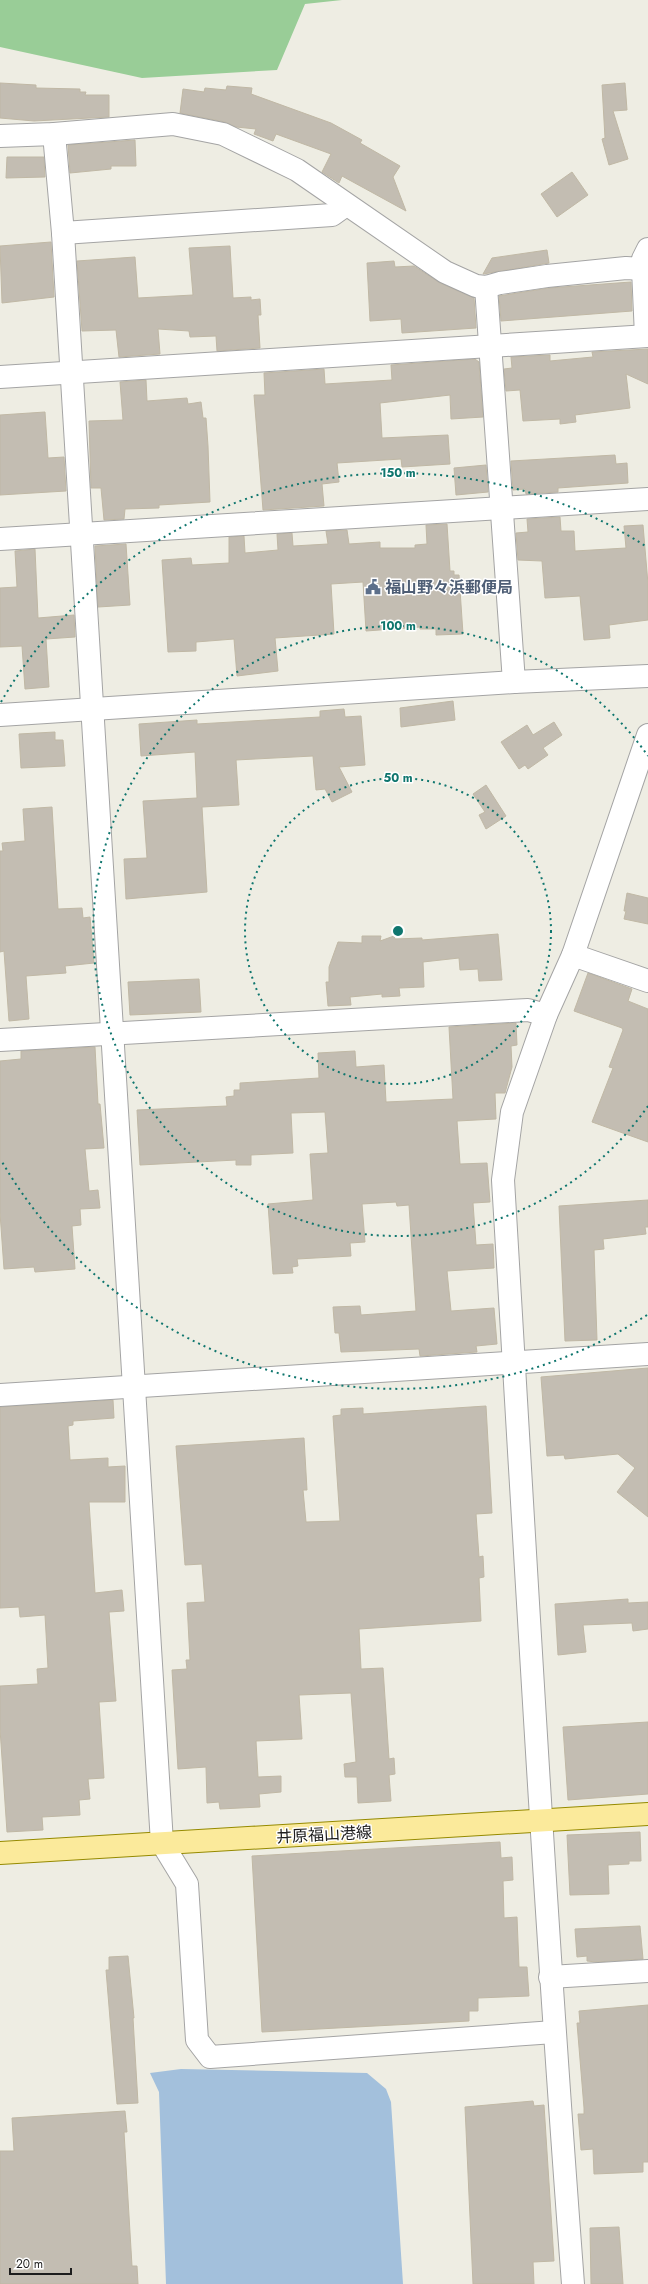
<svg xmlns="http://www.w3.org/2000/svg" width="648" height="2284" font-family="Jost,'Noto Sans JP',sans-serif">
<style>
.forest{fill:#99cd97}
.water{fill:#a3c0dc}
.building{fill:#c3bdb2;stroke:#c0b8a5}
.lines{fill:none;stroke-linecap:round;stroke-linejoin:round}
.minor-casing{stroke:#a4a4a4;stroke-width:24}
.tertiary-casing{stroke:#a4a4a4;stroke-width:24}
.primary-casing{stroke:#958a01;stroke-width:24}
.minor{stroke:#fff;stroke-width:22}
.tertiary{stroke:#fff;stroke-width:22}
.primary{stroke:#fbea9b;stroke-width:22}
.ring{fill:none;stroke:#0f766e;stroke-width:2;stroke-dasharray:2 4}
.labels{text-anchor:middle;stroke-width:3;stroke-linejoin:round;paint-order:stroke}
.service-label{font-size:16px;font-weight:bold;fill:#4e5e75;stroke:#fff;text-anchor:start}
.street-label{font-size:16px;fill:#1d1d1d;stroke:#fff}
.centre{fill:#0f766e;stroke:#fff;stroke-width:2}
.ring-label{font-size:12px;text-anchor:middle;font-weight:bold;fill:#0f766e;stroke:#fff;stroke-width:3;stroke-linejoin:round;paint-order:stroke}
</style>
<rect width="100%" height="100%" fill="#eeede3"/>
<polygon class="forest" points="0,0 342,0 305,4 277,70 142,78 0,47"/>
<polygon class="water" points="181,2069 367,2073 386,2089 391,2102 403,2284 166,2284 159,2092 150,2073"/>
<g class="building">
<polygon points="0,83 36,85 36,88 80,89 80,92 86,92 85,95 109,95 109,117 34,121 0,118"/>
<polygon points="625,83 627,110 613,111 628,159 609,165 602,139 605,138 602,85"/>
<polygon points="227,86 252,88 251,94 331,123 362,140 360,143 400,166 393,177 406,211 342,176 339,183 322,172 331,154 276,134 273,141 254,134 256,129 236,127 225,122 180,113 183,89 204,92 205,88 226,90"/>
<polygon points="135,140 136,166 111,166 111,169 70,173 68,145"/>
<polygon points="7,157 44,157 45,177 6,178"/>
<polygon points="572,172 588,195 557,217 541,194"/>
<polygon points="51,242 54,297 2,303 0,246"/>
<polygon points="230,246 233,298 251,297 251,300 260,299 261,315 258,315 260,348 217,351 216,336 190,337 189,331 158,329 160,354 119,357 116,330 82,331 77,261 135,257 138,298 193,295 189,248"/>
<polygon points="547,250 549,263 483,274 492,258"/>
<polygon points="394,261 395,267 414,266 440,283 474,298 476,328 402,333 401,319 370,321 367,263"/>
<polygon points="631,282 632,311 501,321 499,296 549,288"/>
<polygon points="648,349 648,384 626,374 630,408 575,415 576,422 560,424 560,419 523,421 520,390 506,391 504,369 512,368 511,357 550,355 550,361 593,357 592,352"/>
<polygon points="475,359 479,362 483,417 451,419 450,395 380,403 382,438 448,435 450,464 402,467 401,459 337,463 339,482 322,484 324,506 263,510 254,395 265,395 264,373 324,369 325,384 392,380 391,365"/>
<polygon points="146,380 147,401 187,398 188,404 201,402 203,418 206,418 208,446 210,502 159,505 159,508 125,509 124,519 104,520 101,488 91,488 89,421 123,420 120,382"/>
<polygon points="45,412 48,458 64,457 66,491 0,495 0,415"/>
<polygon points="615,455 616,464 627,463 628,483 558,488 558,492 526,494 525,489 513,490 511,461"/>
<polygon points="486,465 488,492 456,495 454,468"/>
<polygon points="560,517 561,531 574,531 575,551 626,548 624,526 643,525 648,584 648,620 609,625 610,638 584,640 580,596 545,598 542,561 518,560 516,533 528,532 527,519"/>
<polygon points="447,524 450,571 454,571 454,575 459,575 463,634 436,635 436,629 420,629 420,627 366,631 363,582 331,584 334,634 275,638 278,671 237,676 234,639 196,642 196,651 168,652 162,560 191,558 192,565 229,563 229,537 244,536 245,553 278,550 277,534 292,533 293,546 328,544 326,531 347,530 349,544 380,542 380,548 415,548 415,545 427,544 426,525"/>
<polygon points="126,544 130,605 98,607 95,546"/>
<polygon points="35,549 38,618 74,615 75,637 46,639 49,687 25,689 22,646 0,647 0,588 17,587 15,551"/>
<polygon points="453,701 455,720 401,727 400,708"/>
<polygon points="344,709 345,717 361,716 365,765 339,767 352,792 332,802 325,789 316,790 313,756 236,760 239,805 202,807 207,892 126,899 124,859 147,858 143,801 197,798 195,752 141,756 139,724 197,720 197,724 320,717 320,711"/>
<polygon points="554,722 562,735 543,748 548,755 528,769 525,765 519,769 501,742 527,725 533,735"/>
<polygon points="55,732 55,740 63,740 65,766 21,768 19,734"/>
<polygon points="486,785 506,816 486,829 479,815 485,812 473,794"/>
<polygon points="52,807 58,909 82,908 83,918 90,917 94,963 65,966 66,973 26,976 29,1019 9,1021 4,951 0,952 0,851 3,851 2,843 25,841 23,809"/>
<polygon points="627,893 648,898 648,924 624,919 626,911 624,911"/>
<polygon points="498,934 502,980 479,981 478,969 460,970 459,958 423,962 424,987 399,988 400,996 382,997 382,994 350,997 351,1005 328,1006 326,982 329,982 329,967 338,942 362,943 362,936 381,936 380,941 394,936 395,939 422,938 422,940"/>
<polygon points="588,973 632,989 628,1001 648,1009 648,1142 592,1122 613,1068 609,1067 623,1030 622,1028 574,1011"/>
<polygon points="199,979 201,1012 130,1015 128,982"/>
<polygon points="516,1023 517,1045 511,1046 512,1067 505,1093 495,1093 496,1119 457,1121 460,1164 487,1163 490,1202 473,1203 476,1245 493,1244 494,1268 447,1271 451,1311 494,1308 497,1344 476,1346 477,1352 420,1356 419,1349 341,1352 339,1333 335,1333 333,1307 360,1306 361,1315 416,1311 409,1205 397,1206 396,1202 362,1204 365,1242 350,1243 351,1256 297,1259 298,1266 292,1267 293,1273 273,1274 268,1204 313,1200 310,1154 328,1153 325,1112 291,1113 293,1153 251,1155 251,1165 236,1165 236,1160 140,1165 137,1110 227,1106 226,1097 234,1096 234,1090 240,1090 240,1083 319,1078 318,1053 355,1051 356,1067 384,1065 386,1102 453,1099 449,1027"/>
<polygon points="95,1047 98,1104 100,1104 104,1148 85,1149 89,1191 98,1190 100,1208 80,1209 81,1225 72,1226 75,1269 35,1272 34,1267 4,1269 0,1213 0,1061 21,1059 21,1051"/>
<polygon points="648,1200 648,1227 645,1227 646,1234 603,1239 604,1249 594,1250 597,1340 565,1341 559,1206"/>
<polygon points="648,1368 648,1517 617,1492 635,1468 618,1454 565,1459 564,1455 547,1456 541,1377"/>
<polygon points="113,1400 114,1418 73,1421 73,1425 68,1426 70,1460 108,1458 108,1467 125,1466 125,1502 89,1502 95,1593 122,1590 124,1611 109,1612 116,1701 99,1702 104,1778 88,1779 90,1799 79,1800 80,1815 42,1817 43,1830 7,1832 0,1729 0,1686 38,1684 37,1669 48,1668 45,1615 20,1617 19,1607 0,1608 0,1407"/>
<polygon points="486,1406 492,1513 476,1514 479,1557 483,1556 484,1577 479,1578 481,1621 359,1629 361,1669 383,1668 389,1759 394,1758 395,1774 389,1775 391,1801 358,1803 357,1777 345,1777 344,1764 356,1762 351,1693 299,1695 302,1739 256,1741 258,1777 281,1776 281,1792 259,1794 260,1807 220,1809 219,1802 207,1803 206,1767 178,1769 172,1670 187,1669 186,1660 190,1660 187,1603 205,1602 202,1564 185,1565 176,1446 304,1438 307,1490 303,1490 306,1522 340,1521 333,1416 341,1415 341,1409 363,1408 363,1414"/>
<polygon points="628,1599 628,1603 648,1602 648,1629 633,1631 632,1623 583,1625 586,1652 558,1655 555,1604"/>
<polygon points="648,1722 648,1794 568,1800 563,1727"/>
<polygon points="640,1832 641,1861 629,1861 629,1864 608,1865 609,1894 570,1895 567,1835"/>
<polygon points="500,1842 501,1858 512,1857 513,1880 503,1881 504,1918 517,1917 519,1967 527,1967 529,1996 478,1998 478,2011 469,2011 469,2021 262,2032 252,1856"/>
<polygon points="640,1926 643,1959 596,1962 587,1961 587,1956 577,1957 575,1929"/>
<polygon points="128,1956 134,2018 133,2018 138,2103 117,2104 106,1970 109,1970 109,1957"/>
<polygon points="648,2005 648,2162 643,2162 643,2172 594,2174 593,2149 581,2150 578,2114 584,2114 584,2108 577,2023 580,2023 579,2011"/>
<polygon points="533,2101 534,2106 544,2105 554,2261 533,2262 534,2284 473,2284 465,2107"/>
<polygon points="125,2111 127,2132 124,2132 132,2266 137,2266 138,2284 0,2284 0,2151 14,2151 12,2118"/>
<polygon points="619,2227 623,2284 591,2284 590,2228"/>
</g>
<g class="lines">
<defs>
<g id="minor">
<polyline points="54,134 63,233 162,1843 187,1884 197,2040 210,2057 554,2032"/>
<polyline points="0,136 54,134 173,124 223,134 297,170 445,272 476,286 486,287 500,283 547,276 626,268 643,269 643,259 648,249"/>
<polyline points="63,233 332,215 346,205"/>
<polyline points="643,269 646,336"/>
<polyline points="486,287 514,682"/>
<polyline points="0,377 648,336"/>
<polyline points="0,539 648,499"/>
<polyline points="573,955 648,981"/>
<polyline points="0,1040 528,1010 546,1015"/>
<polyline points="0,1395 648,1354"/>
<polyline points="550,1977 648,1971"/>
</g>
<g id="tertiary">
<polyline points="0,715 514,682 648,676"/>
<path d="M573 2284C545 1916 525 1548 503 1180L512 1112 546 1015 573 955 648 735"/>
</g>
<polyline id="primary" points="0,1853 648,1814"/>
</defs>
<use href="#minor" class="minor-casing"/>
<use href="#tertiary" class="tertiary-casing"/>
<use href="#primary" class="primary-casing"/>
<use href="#minor" class="minor"/>
<use href="#tertiary" class="tertiary"/>
<use href="#primary" class="primary"/>
</g>
<g class="ring">
<circle cx="398" cy="931" r="153"/>
<path d="M648 1106A305 305 0 1 1 648 756"/>
<path d="M647 1315A458 458 0 0 1 1 1160M1 702A458 458 0 0 1 647 547"/>
</g>
<defs>
<symbol id="civic-bare" viewBox="-9 -9 18 18"><path d="M-.6-6.5H3V-4.5H.6V-3L4-1V1h2V6H-6V1h2V-1L-.6-3ZM-1.2 2.5V6h2.4V2.5Z" fill="#5c6f8a" stroke="#fff" stroke-width="2.5" paint-order="stroke"/></symbol>
</defs>
<g fill-rule="evenodd">
<use href="#civic-bare" x="362" y="576" width="22" height="22"/>
</g>
<g class="labels">
<g class="service-label">
<text x="385" y="593">福山野々浜郵便局</text>
</g>
<g class="street-label">
<text transform="translate(324 1834) rotate(-3)" y="6">井原福山港線</text>
</g>
</g>
<circle cx="398" cy="931" r="6" class="centre"/>
<g class="ring-label">
<text x="398" y="477">150 m</text>
<text x="398" y="630">100 m</text>
<text x="398" y="782">50 m</text>
</g>
<path d="M10 2268v6h61v-6" fill="none" stroke="#1d1d1d" stroke-width="2"/>
<text x="16" y="2268" font-size="12" fill="#1d1d1d" stroke="#ffffff" stroke-width="3" paint-order="stroke">20 m</text>
</svg>
